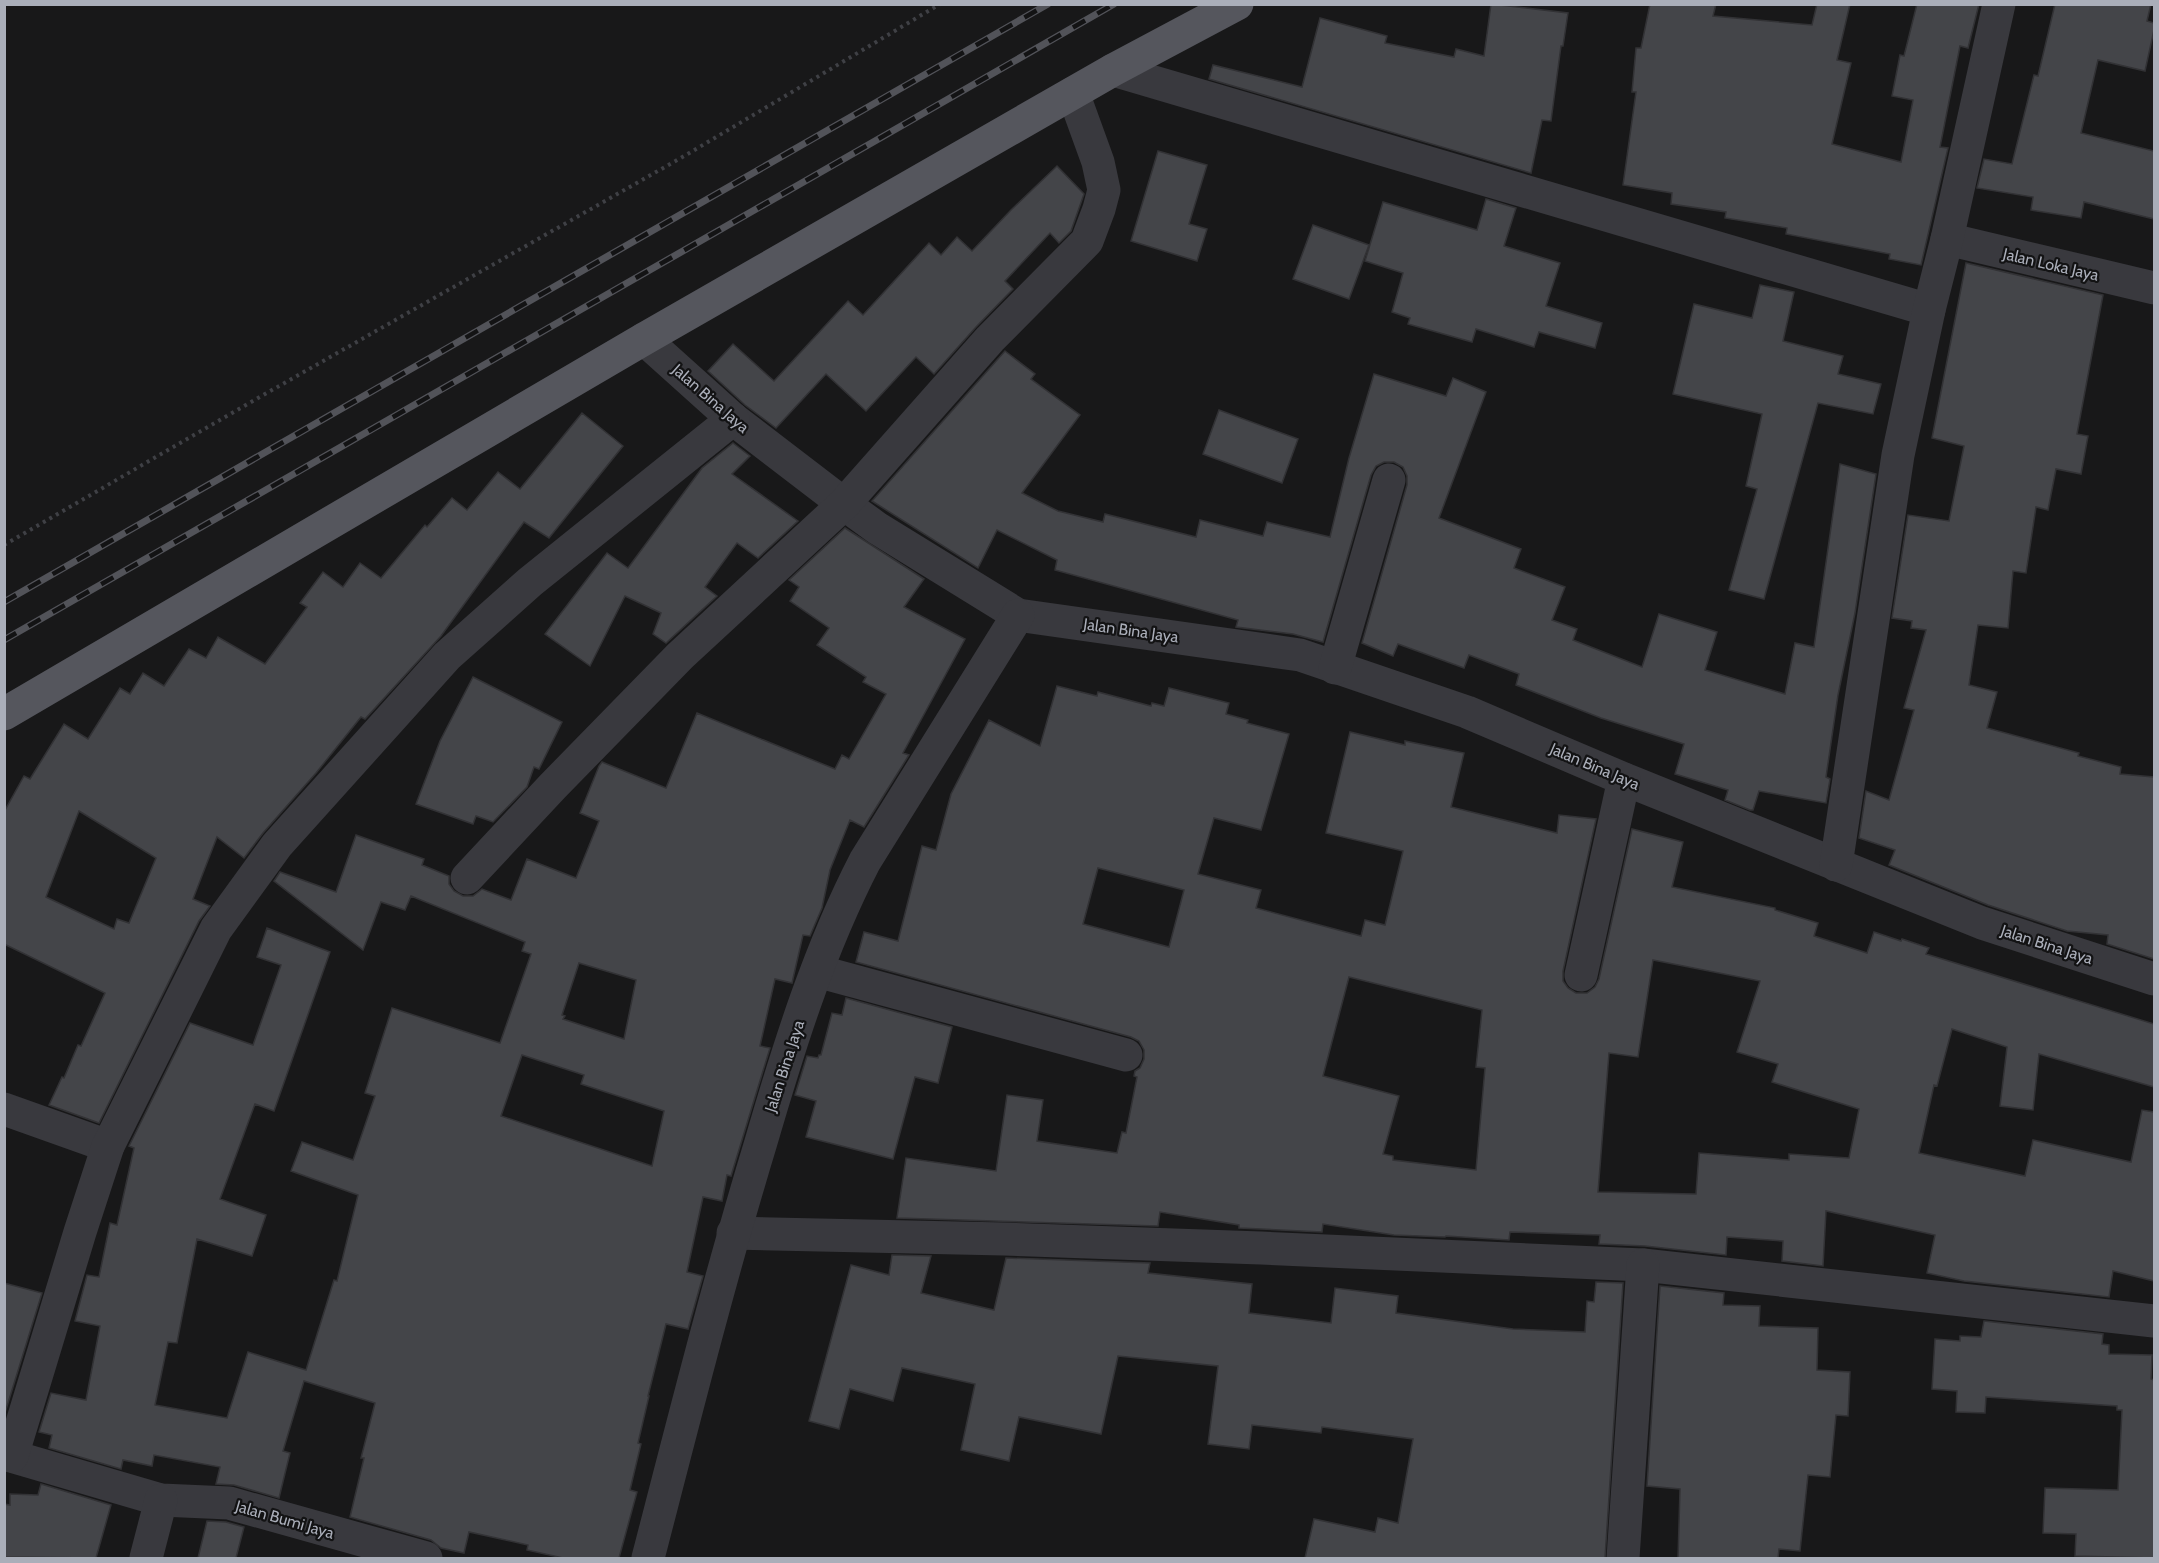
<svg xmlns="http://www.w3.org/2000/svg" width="2159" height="1563" font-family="Cabin,sans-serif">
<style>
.building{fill:#444549;stroke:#323235;stroke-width:1.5;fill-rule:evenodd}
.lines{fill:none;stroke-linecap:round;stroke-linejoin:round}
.path{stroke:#3f4045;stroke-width:4;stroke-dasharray:3 4.5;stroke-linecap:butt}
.minor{stroke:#39393e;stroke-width:33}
.major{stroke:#55565d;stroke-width:33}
.rail-casing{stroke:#525359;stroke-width:7}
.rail{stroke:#131314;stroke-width:4.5;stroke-dasharray:14;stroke-linecap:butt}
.labels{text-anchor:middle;stroke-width:4.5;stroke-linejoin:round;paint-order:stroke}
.street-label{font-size:16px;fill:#aaaeb9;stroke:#131314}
</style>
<rect width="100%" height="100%" fill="#181819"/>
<g class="building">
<polygon points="1491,4 1568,13 1563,46 1561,46 1551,121 1542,120 1531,173 1209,79 1213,65 1302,87 1320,18 1387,36 1385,43 1454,57 1456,49 1484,56"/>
<polygon points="1650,4 1716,4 1713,16 1812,25 1817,4 1850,4 1837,60 1851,63 1832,144 1901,162 1913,100 1892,96 1900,55 1904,56 1917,4 1979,4 1968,48 1960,46 1940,147 1948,148 1921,265 1889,259 1890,254 1786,234 1787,228 1725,218 1726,212 1671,204 1672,193 1623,185 1636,92 1632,92 1636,48 1641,48"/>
<polygon points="2055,4 2151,4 2147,21 2154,23 2154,30 2145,71 2098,60 2081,133 2154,151 2154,219 2084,202 2081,218 2031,210 2033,197 1977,188 1984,159 2012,164 2034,75 2038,76"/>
<polygon points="1158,151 1207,165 1189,224 1207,229 1197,261 1131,241"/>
<polygon points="1057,166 1084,194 1071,231 1059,243 1050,233 1005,281 1013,289 976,327 934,374 916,357 866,411 826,374 776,428 745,405 708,371 733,344 774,381 848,301 863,315 929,243 941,255 957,237 972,251 1011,210"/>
<polygon points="1486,199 1516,208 1504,246 1560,263 1546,306 1602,323 1595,348 1539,332 1534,347 1476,329 1472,342 1408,324 1410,318 1392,312 1403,273 1365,261 1383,202 1477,230"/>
<polygon points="1313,225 1369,245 1349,299 1293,279"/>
<polygon points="1966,263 2103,295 2077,434 2088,436 2081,474 2056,469 2048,510 2036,507 2026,573 2013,571 2008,628 1978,625 1969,685 1997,692 1987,728 2079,753 2078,756 2121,767 2120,774 2154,777 2154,959 2107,944 2108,935 2067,931 1988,905 1889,865 1895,850 1859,838 1866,791 1889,800 1914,710 1904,708 1926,630 1911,628 1912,621 1892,618 1908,515 1949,521 1964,446 1932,438"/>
<polygon points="1760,285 1794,292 1783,341 1843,356 1838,374 1881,384 1873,414 1818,403 1764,599 1729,590 1757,489 1746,486 1762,414 1673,394 1694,304 1752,318"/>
<polygon points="1005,351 1035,374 1031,379 1080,415 1022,493 1058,511 1103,522 1105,514 1196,537 1200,520 1263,536 1267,522 1330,537 1349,458 1374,374 1446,396 1453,378 1486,392 1439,518 1521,549 1514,568 1565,587 1552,620 1577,629 1573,640 1642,667 1659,614 1717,632 1705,670 1785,694 1795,643 1814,647 1840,464 1876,474 1855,613 1838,695 1826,777 1830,779 1826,803 1759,791 1753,810 1750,810 1725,800 1728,790 1675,774 1684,744 1601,718 1516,685 1519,674 1469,655 1464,668 1398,644 1393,656 1362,643 1407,485 1407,476 1403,467 1394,462 1384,462 1376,466 1371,475 1323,642 1293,634 1236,627 1238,620 1055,570 1057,560 997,530 978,568 872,501"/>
<polygon points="1219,410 1298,439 1282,483 1203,454"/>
<path d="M582 413 623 446 549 538 524 522 441 636 365 719 361 717 316 773 263 833 244 858 217 837 193 899 210 906 199 921 99 1123 49 1105 62 1077 64 1078 78 1045 81 1046 105 993 4 944V812L24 776 30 779 64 724 88 739 120 688 130 694 143 673 164 686 189 649 206 658 218 637 265 664 307 607 300 603 323 572 343 587 360 563 381 578 425 525 427 527 452 498 467 510 498 472 520 489ZM79 811 156 858 129 923 117 919 114 929 46 897Z"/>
<polygon points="733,443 750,456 732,474 798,521 758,558 737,543 705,587 717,596 666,643 653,634 661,613 625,596 590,666 545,634 607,553 628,568 702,468"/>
<path d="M845 528 924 579 904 607 965 639 903 753 909 755 864 827 850 820 830 870 822 908 810 936 803 935 792 983 775 979 760 1046 770 1048 731 1176 727 1175 722 1201 703 1197 687 1272 703 1276 688 1329 666 1324 648 1396H649L638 1443 641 1444 630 1490 637 1492 619 1558H563L527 1550 528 1545 469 1532 464 1553 441 1548 431 1540 350 1517 364 1458H361L375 1403 304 1381 283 1451 290 1453 279 1498 234 1485 216 1484 220 1467 154 1455 152 1466 123 1460 121 1469 49 1448 52 1435 39 1432 51 1393 86 1400 100 1326 75 1321 87 1275 99 1277 110 1223 117 1225 134 1148 129 1146 190 1023 253 1045 281 965 257 957 267 928 330 952 274 1111 255 1104 220 1199 266 1215 252 1256 197 1239 177 1343 168 1342 155 1405 227 1418 248 1352 306 1370 334 1280 337 1281 358 1195 291 1171 302 1142 353 1160 375 1096 365 1093 392 1008 500 1043 531 954 522 951 525 942 411 896 405 910 381 902 363 950 274 881 280 872 336 892 356 835 424 859 422 865 449 876V884L454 891 463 896H473L482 889 511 900 527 859 576 878 599 821 580 813 599 766 602 762 666 788 697 713 835 769 842 755 849 759 886 694 863 682 866 677 817 645 829 628 790 601 799 587 789 580ZM579 963 636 980 624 1039 563 1019 565 1016 562 1015ZM522 1055 584 1075 581 1084 664 1111 652 1166 501 1116Z"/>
<polygon points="473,677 562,722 539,769 534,767 527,787 493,822 476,816 473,824 416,804 440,741"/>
<path d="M1057 686 1097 696 1098 692 1151 706 1152 703 1164 706 1169 688 1229 703 1226 714 1248 720 1247 723 1289 734 1261 830 1214 818 1198 874 1261 890 1256 908 1361 936 1365 920 1385 925 1403 851 1326 833 1350 732 1405 745V741L1464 753 1451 807 1557 833 1559 815 1596 819 1563 971V981L1568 988 1576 993H1587L1595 987 1599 979 1632 829 1683 842 1672 887 1775 908V910L1818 923 1814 936 1867 953 1874 932 1901 941 1902 939 1929 948 1926 954 2154 1024V1087L2039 1054 2033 1110 2000 1106 2007 1047 1952 1029 1937 1086 1934 1085 1919 1153 2025 1176 2033 1140 2131 1162 2142 1110 2154 1112V1281L2113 1271 2109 1297 1964 1281 1927 1273 1935 1235 1826 1211 1823 1266 1782 1261 1783 1241 1727 1237 1726 1255 1645 1246 1599 1244 1600 1235 1510 1232 1509 1240 1446 1236 1445 1237 1394 1235 1323 1224 1322 1232 1239 1228V1225L1160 1212 1158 1226 897 1218 906 1158 996 1171 1007 1095 1043 1100 1037 1141 1117 1153 1122 1132 1126 1133 1137 1077 1134 1076 1135 1071 1140 1068 1144 1059V1050L1139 1041 1131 1037 856 962 864 932 898 941 922 846 936 850 951 794 989 720 1040 746ZM1098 868 1184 890 1169 947 1083 924ZM1653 960 1760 981 1737 1052 1778 1064 1772 1082 1859 1109 1849 1158 1789 1154V1160L1699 1153 1696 1194 1598 1192 1609 1053 1638 1057ZM1349 977 1482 1010 1476 1067 1485 1068 1476 1170 1393 1160V1156L1383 1154 1399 1096 1323 1076Z"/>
<polygon points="846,998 952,1027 938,1083 915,1077 893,1159 806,1137 816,1101 795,1095 807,1056 818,1058 819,1055 821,1055 832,1013 842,1015"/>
<polygon points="892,1255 931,1256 921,1293 994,1310 1006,1258 1150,1263 1148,1273 1252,1284 1249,1313 1331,1323 1335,1288 1398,1296 1396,1313 1513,1329 1585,1332 1587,1301 1594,1302 1596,1282 1623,1283 1605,1558 1305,1558 1314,1519 1375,1532 1378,1518 1398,1523 1413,1439 1322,1427 1321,1433 1252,1425 1249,1449 1208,1444 1218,1366 1118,1356 1101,1434 1019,1417 1009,1461 961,1450 975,1384 902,1368 893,1401 850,1389 839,1429 809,1421 851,1265 889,1275"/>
<polygon points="4,1283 42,1293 4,1416"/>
<polygon points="1660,1286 1724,1293 1723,1305 1760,1306 1759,1326 1818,1328 1817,1370 1850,1372 1848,1416 1836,1415 1830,1477 1808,1475 1800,1551 1779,1549 1778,1558 1678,1558 1680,1489 1647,1486"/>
<polygon points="1984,1321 2103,1334 2102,1344 2109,1345 2109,1354 2152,1355 2151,1379 2154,1380 2154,1558 2075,1556 2076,1534 2043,1533 2045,1488 2118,1490 2122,1410 2117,1410 2117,1406 1986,1397 1985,1413 1956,1412 1957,1391 1932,1389 1935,1339 1960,1341 1960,1336 1981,1337"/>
<polygon points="41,1484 111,1505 96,1558 4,1557 4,1504 10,1505 10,1494 38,1495"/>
<polygon points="207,1521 226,1522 244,1527 236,1558 198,1558"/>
</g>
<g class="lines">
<polyline class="path" points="4,545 258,398 686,155 940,4"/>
<g class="minor">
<polyline points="1113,70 1929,310"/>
<polyline points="1947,239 2154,288"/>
<polyline points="644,339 733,419 844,504 877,528 1018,615 1300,655 1467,712 1624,779 1982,923 2154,979"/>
<polyline points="1335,668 1389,480"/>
<polyline points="1836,865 1898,455 1929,310 1947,239 1999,4"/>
<polyline points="467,878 553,786 680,656 844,504 990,339 1087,241 1099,209 1104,190 1098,162 1073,93"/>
<polyline points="817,971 1126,1055"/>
<polyline points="1581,975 1624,779"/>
<polyline points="4,1109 108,1146"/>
<polyline points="733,1233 1004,1239 1261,1248 1643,1265 2154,1321"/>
<polyline points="4,1454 161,1500 229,1503 426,1558"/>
<polyline points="12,1456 80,1232 108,1146 216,929 277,845 447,656 530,582 733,419"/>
<polyline points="146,1558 161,1500"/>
<path d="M648 1558C684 1419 719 1280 761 1142 789 1046 819 950 865 861L1018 615"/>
<polyline points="1623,1558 1643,1265"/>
</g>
<polyline class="major" points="4,714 644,339 1113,70 1237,4"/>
<defs>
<g id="rail">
<polyline points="4,602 1048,4"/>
<polyline points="4,640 1114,4"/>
</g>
</defs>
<use href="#rail" class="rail-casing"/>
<use href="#rail" class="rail"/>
</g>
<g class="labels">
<g class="street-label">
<text transform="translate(2051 264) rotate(13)" y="6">Jalan Loka Jaya</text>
<text transform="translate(711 398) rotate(41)" y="6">Jalan Bina Jaya</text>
<text transform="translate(1131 630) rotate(8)" y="6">Jalan Bina Jaya</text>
<text transform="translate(1595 766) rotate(23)" y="6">Jalan Bina Jaya</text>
<text transform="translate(2047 944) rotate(18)" y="6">Jalan Bina Jaya</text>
<text transform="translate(784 1066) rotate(-72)" y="6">Jalan Bina Jaya</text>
<text transform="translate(285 1519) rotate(16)" y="6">Jalan Bumi Jaya</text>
</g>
</g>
<rect width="2159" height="1563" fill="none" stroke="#aaaeb9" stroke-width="12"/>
</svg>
